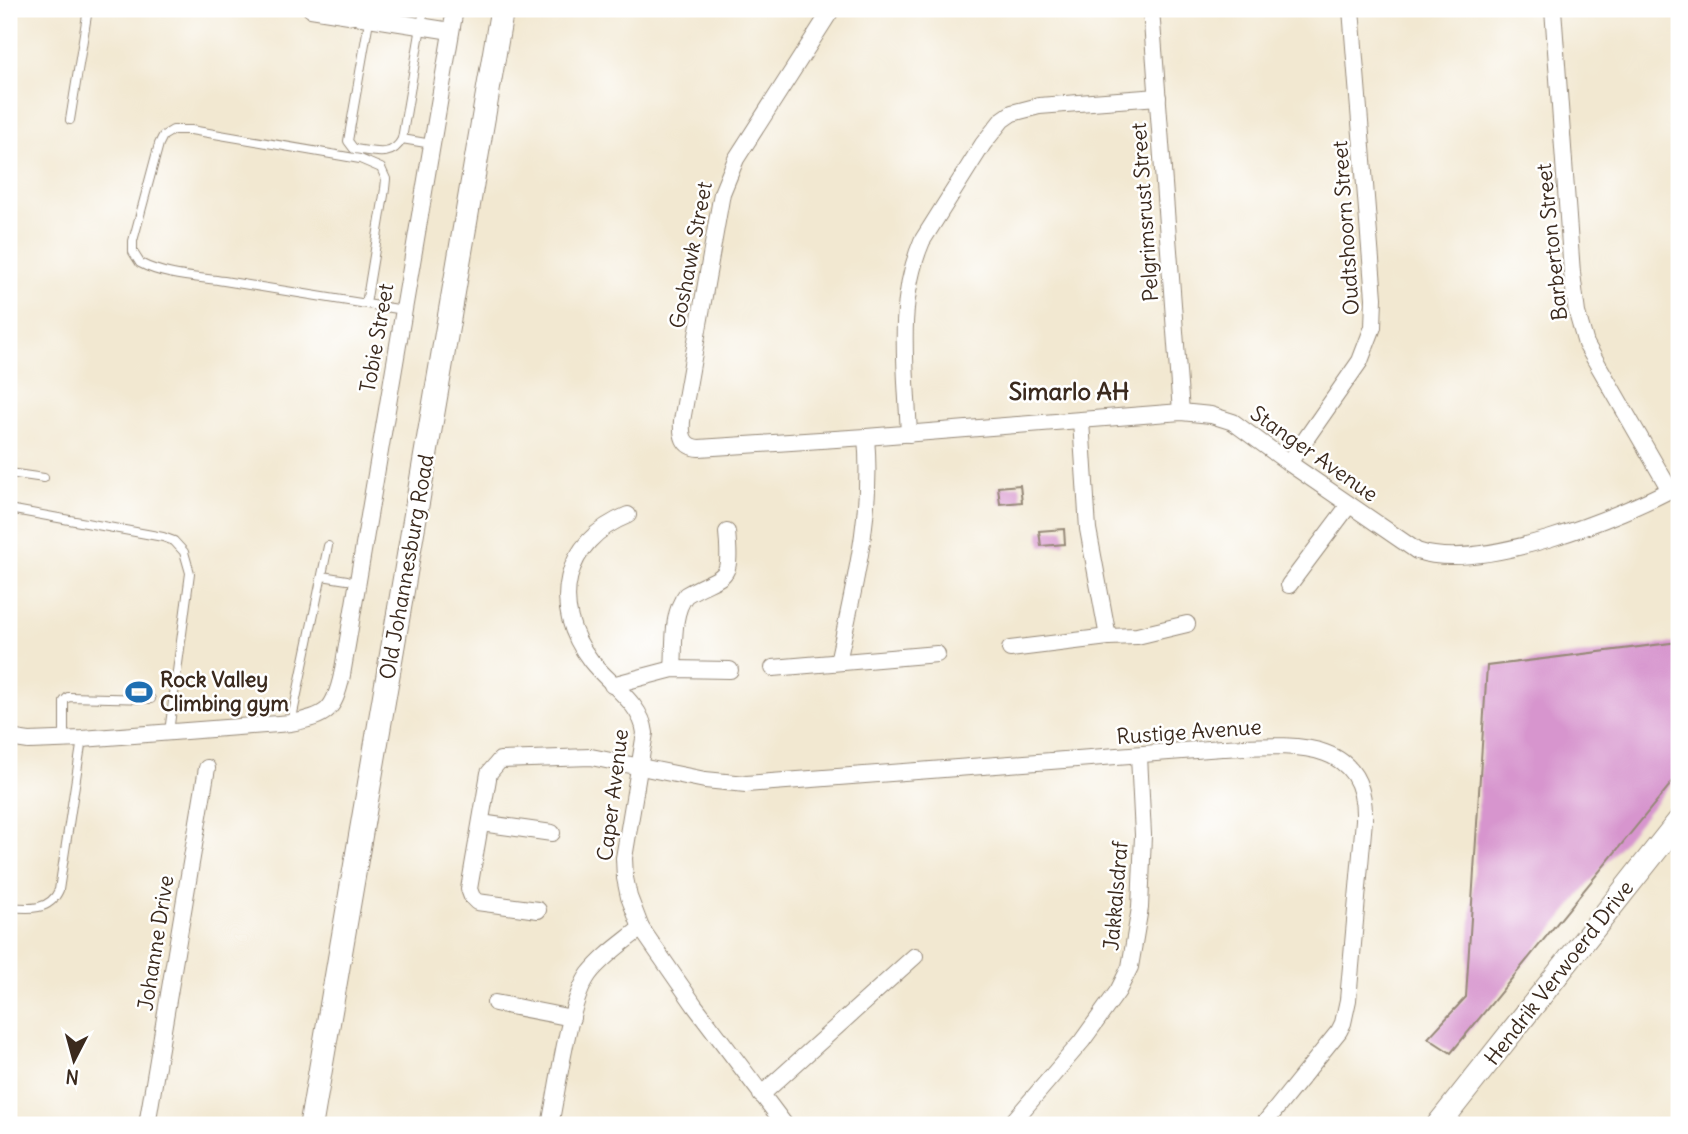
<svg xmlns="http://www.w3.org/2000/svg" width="1688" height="1134" font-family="Delius,sans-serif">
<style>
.building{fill:#d795ce}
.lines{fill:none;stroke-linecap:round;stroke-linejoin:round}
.lane-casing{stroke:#968978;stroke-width:10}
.street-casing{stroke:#968978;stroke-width:18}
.secondary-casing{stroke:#968978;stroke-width:25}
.lane{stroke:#fff;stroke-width:8}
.street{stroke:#fff;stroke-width:16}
.secondary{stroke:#fff;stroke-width:23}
.labels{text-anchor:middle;stroke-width:5;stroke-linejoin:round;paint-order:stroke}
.street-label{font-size:21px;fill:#3b2a1e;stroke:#fff}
.poi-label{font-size:21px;font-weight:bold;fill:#3b2a1e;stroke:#fff;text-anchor:start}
.quarter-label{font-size:24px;font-weight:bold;fill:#3b2a1e;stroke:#fff}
</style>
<rect width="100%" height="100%" fill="#fff"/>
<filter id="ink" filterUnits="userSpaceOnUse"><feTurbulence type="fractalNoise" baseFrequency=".0143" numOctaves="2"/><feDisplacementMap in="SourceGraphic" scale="14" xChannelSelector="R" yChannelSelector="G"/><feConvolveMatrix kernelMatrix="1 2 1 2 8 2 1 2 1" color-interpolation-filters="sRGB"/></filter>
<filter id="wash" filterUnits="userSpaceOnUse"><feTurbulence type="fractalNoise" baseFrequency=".00686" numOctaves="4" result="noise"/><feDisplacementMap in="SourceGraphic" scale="28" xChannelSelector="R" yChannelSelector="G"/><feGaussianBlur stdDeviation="1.57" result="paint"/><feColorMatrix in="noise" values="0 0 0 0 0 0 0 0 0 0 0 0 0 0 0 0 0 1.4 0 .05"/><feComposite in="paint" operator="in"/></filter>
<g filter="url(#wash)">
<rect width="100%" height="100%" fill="#f2e8d1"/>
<g id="blocks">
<g class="building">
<polygon points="1020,485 1022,502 1000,504 998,487"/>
<polygon points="1064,529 1065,544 1041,546 1039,531"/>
<polygon points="1679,642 1679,774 1451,1053 1428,1038 1466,997 1487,666"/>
</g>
</g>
</g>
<g filter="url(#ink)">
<use href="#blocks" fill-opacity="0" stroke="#968978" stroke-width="2"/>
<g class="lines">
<defs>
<g id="lane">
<path d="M371 9 348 141 354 149C373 151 392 159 402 139L424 9"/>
<polyline points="70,120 88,9"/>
<polyline points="402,139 432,144"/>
<path d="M366 304 385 189 386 179 381 168 360 159 191 130H173L163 136 159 144 133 241V252L140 263C164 276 197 277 224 281 284 291 344 300 404 310"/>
<polyline points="9,473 44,478"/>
<polyline points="9,509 163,537 174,541 184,552 190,573 169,732"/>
<polyline points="322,576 347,580"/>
<polyline points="9,701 12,704"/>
<polyline points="291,723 328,546"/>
<polyline points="64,740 64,701 68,697 151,699"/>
<path d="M9 907C29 909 50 911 59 890L82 739"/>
</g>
<g id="street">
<polyline points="311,9 451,31"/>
<path d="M832 9 736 159 722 193 682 421C681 435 683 447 699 448L866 437 1181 412 1211 415 1233 422 1289 463 1417 551C1481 573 1621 517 1679 485"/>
<polyline points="1151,9 1181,412"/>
<polyline points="1553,9 1572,273 1577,313 1586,344 1670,490"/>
<polyline points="1081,421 1088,529 1108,637"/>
<path d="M909 434C906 369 896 302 922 241L983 144 1002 120 1012 113 1039 106 1158 97"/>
<polyline points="1289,463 1360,361 1373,327 1374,298 1351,9"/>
<path d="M628 515C563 541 549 606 591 661 609 684 642 704 645 733L624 858 625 878 629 897 641 928 695 1006 785 1125"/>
<polyline points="1289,585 1349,505"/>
<polyline points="1010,649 1108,637 1137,636 1187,624"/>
<path d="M838 662C854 586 873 516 866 437"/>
<polyline points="773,668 937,654"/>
<path d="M673 669C675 646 671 614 686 595 725 572 732 585 727 532"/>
<polyline points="612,685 673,669 730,670"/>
<path d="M9 738 29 741 82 739 291 723C327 716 334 711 342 675L455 9"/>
<polyline points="481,823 552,833"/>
<path d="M538 910 477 902 472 897 469 889 489 773 500 760 591 757 705 780 746 784 1222 748C1284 746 1367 733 1364 820L1348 1000 1343 1023 1339 1031 1263 1125"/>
<polyline points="495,1003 572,1018"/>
<polyline points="761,1095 915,956"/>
<polyline points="147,1125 207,768"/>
<path d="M550 1125C558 1088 568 1003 589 974 603 956 624 942 641 928"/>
<polyline points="1010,1125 1082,1041 1118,991 1130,967 1140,908 1143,835 1139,756"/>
</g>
<g id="secondary">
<polyline points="311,1125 502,9"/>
<polyline points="1438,1125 1679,821"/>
</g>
</defs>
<use href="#lane" class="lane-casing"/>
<use href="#street" class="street-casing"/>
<use href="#secondary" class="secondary-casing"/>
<use href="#lane" class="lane"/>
<use href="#street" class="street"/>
<use href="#secondary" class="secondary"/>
</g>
</g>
<defs>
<symbol id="stadium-bare" viewBox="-9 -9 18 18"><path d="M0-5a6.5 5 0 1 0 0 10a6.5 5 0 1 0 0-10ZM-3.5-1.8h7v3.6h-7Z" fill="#1f6fb2" stroke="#fff" stroke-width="2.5" paint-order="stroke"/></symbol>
</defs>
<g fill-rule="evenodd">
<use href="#stadium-bare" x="120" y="673" width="38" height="38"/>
</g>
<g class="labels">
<g class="street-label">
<text transform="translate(1145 212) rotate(-94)" y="7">Pelgrimsrust Street</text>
<text transform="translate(1346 228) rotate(-94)" y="7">Oudtshoorn Street</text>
<text transform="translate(1552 242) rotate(-96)" y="7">Barberton Street</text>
<text transform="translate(691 255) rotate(-79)" y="7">Goshawk Street</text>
<text transform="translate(377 338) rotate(-80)" y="7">Tobie Street</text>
<text transform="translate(1314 454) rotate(35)" y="7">Stanger Avenue</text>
<text transform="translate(407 567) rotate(-80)" y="7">Old Johannesburg Road</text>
<text transform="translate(1189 732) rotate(-4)" y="7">Rustige Avenue</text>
<text transform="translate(613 795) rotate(-83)" y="7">Caper Avenue</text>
<text transform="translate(1116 896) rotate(-85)" y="7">Jakkalsdraf</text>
<text transform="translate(156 943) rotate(-81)" y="7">Johanne Drive</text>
<text transform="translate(1559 973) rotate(-52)" y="7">Hendrik Verwoerd Drive</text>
</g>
<g class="poi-label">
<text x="160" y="687">Rock Valley<tspan x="160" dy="24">Climbing gym</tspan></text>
</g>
<g class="quarter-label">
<text x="1069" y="400">Simarlo AH</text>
</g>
</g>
<rect width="1688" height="1134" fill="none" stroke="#fff" stroke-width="35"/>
<g transform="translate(74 1060) rotate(186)" stroke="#ffffff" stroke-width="5" paint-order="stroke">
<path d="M0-5L12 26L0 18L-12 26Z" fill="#3b2a1e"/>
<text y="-10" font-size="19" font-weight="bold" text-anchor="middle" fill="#3b2a1e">N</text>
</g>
</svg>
